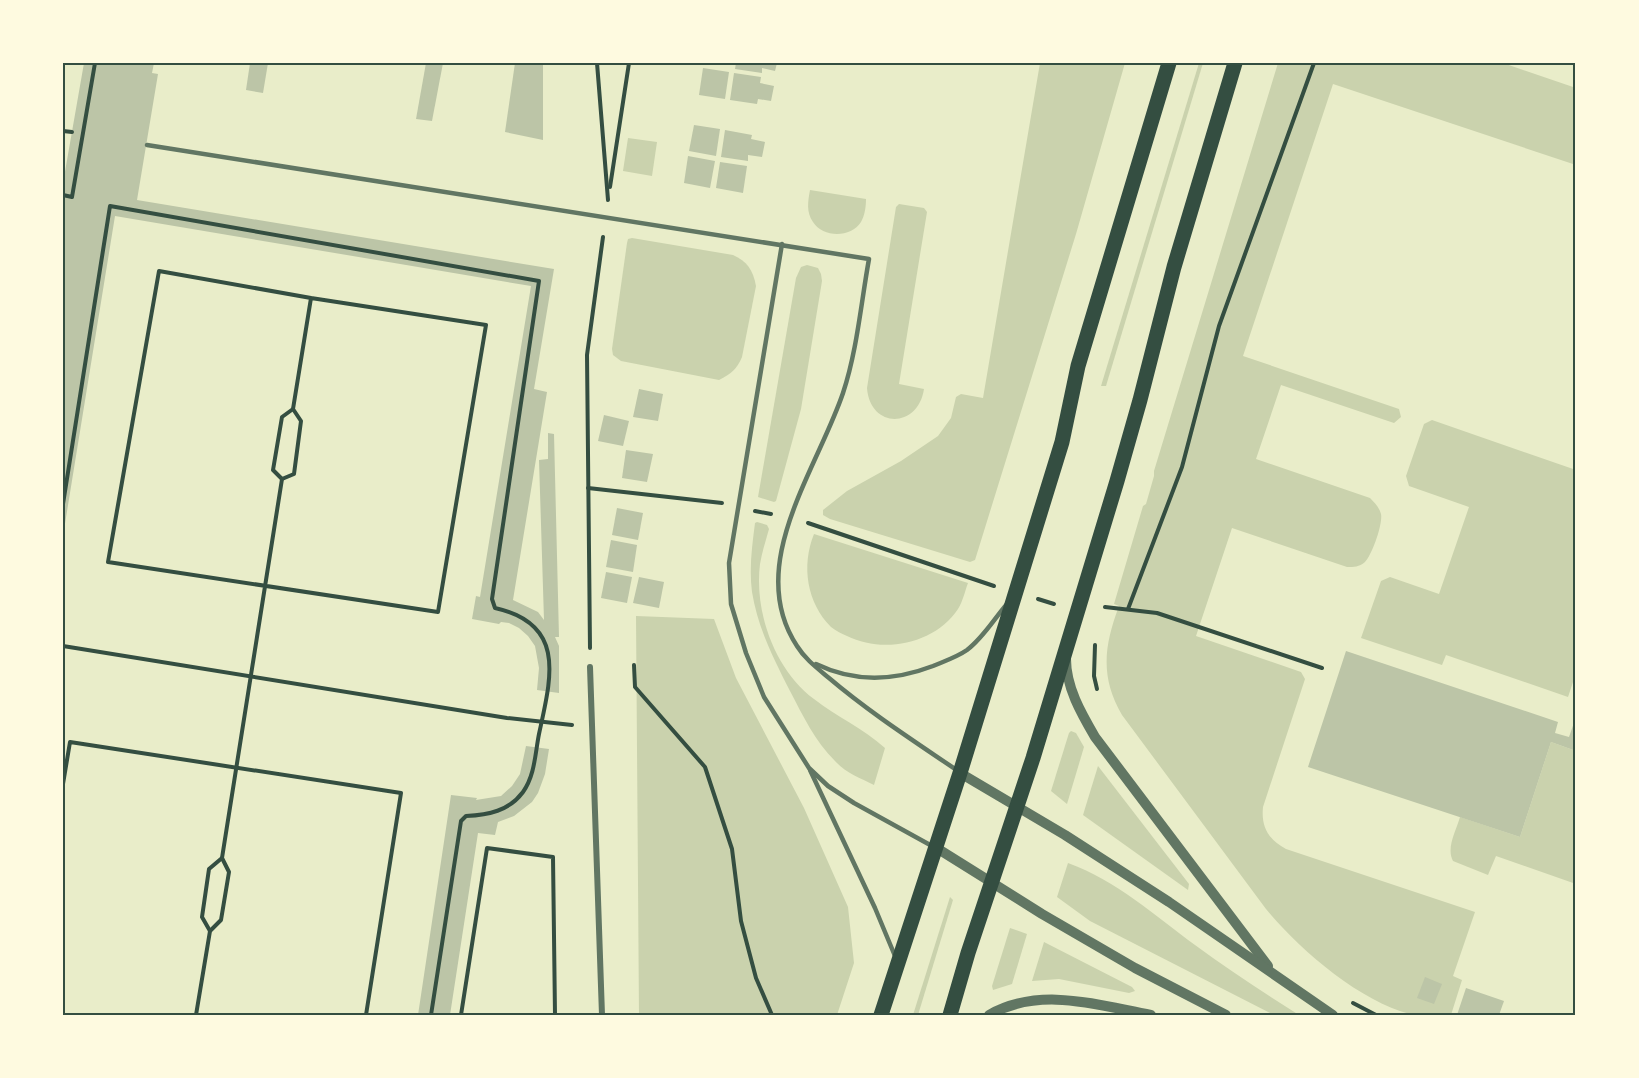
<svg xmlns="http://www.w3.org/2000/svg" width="1639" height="1078" font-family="'Playfair Display',serif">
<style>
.green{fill:#cad2ad}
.building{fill:#bcc5a7}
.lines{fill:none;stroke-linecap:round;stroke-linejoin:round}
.path{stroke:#344e41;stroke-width:4}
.service{stroke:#617663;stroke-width:4.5}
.minor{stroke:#617663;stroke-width:6}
.tertiary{stroke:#617663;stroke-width:10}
.primary{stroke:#344e41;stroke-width:15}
.neatline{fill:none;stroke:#344e41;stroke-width:2}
</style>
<rect width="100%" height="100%" fill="#e9edc9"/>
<g class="green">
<polygon points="1040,63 1125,63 1076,234 975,560 970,562 830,519 823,515 823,510 847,491 901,461 938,436 951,418 956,397 961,394 983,398"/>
<polygon points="1199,63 1203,63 1106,386 1101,386"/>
<path d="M1278 63H1503L1576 88V165L1333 84 1243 356 1399 409 1401 417 1394 423 1281 385 1256 459 1370 498C1375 503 1379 507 1381 514 1383 524 1372 555 1365 562 1359 567 1354 567 1347 567L1232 528 1196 636 1301 672 1305 679 1263 807C1261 827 1268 839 1286 849L1475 912 1453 976 1462 980 1451 1015C1438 1015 1422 1018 1410 1014 1359 1001 1299 949 1266 909L1122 715C1100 677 1104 646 1119 606L1114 604 1143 506 1146 504 1154 476V471Z"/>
<polygon points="628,138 657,142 652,176 623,171"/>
<path d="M810 190 866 199C866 206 865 215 861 222 851 238 823 238 813 222 806 212 808 201 810 190Z"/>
<path d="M899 204 924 208 927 212 899 384 924 389C918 429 870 429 867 388L896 207Z"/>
<path d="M632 238 733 255C747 261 753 270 756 286L742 357C737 369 731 374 719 380L621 361 613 355 612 349 627 243 628 239Z"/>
<polygon points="807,265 818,268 821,274 822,281 801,409 776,501 774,502 758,497 796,278 801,267"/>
<polygon points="1432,420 1576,470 1576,683 1573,682 1568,697 1446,655 1442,665 1361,638 1381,581 1390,577 1439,594 1469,507 1409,486 1406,476 1424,424"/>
<path d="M757 522 767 525 769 529C766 540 762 552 760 564 754 612 775 670 814 699 837 717 863 728 885 748L874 785C860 778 846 773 835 761 815 741 803 716 790 691 774 659 758 629 752 592 749 569 752 546 755 523Z"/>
<path d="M814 534 968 583C965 591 963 601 958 609 935 644 883 654 847 636 842 634 836 631 831 627 807 603 801 566 814 534Z"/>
<polygon points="636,616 714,619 736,678 804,808 848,907 854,963 837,1015 639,1015"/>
<polygon points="1071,731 1076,733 1084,747 1067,804 1051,791 1069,733"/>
<path d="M1551 742 1576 751V884L1496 856 1488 875 1453 861C1446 848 1456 831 1460 817L1520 837Z"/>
<polygon points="1098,766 1189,884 1188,890 1083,815"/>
<path d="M1068 863C1116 880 1155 916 1195 945 1229 970 1264 993 1299 1015H1274L1090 921 1057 897Z"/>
<polygon points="950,897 953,900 918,1015 913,1015"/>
<polygon points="1010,928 1027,934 1012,984 993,990 992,986"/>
<polygon points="1044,942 1132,987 1135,991 1129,993 1059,979 1032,981"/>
</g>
<g class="building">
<polygon points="84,63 154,63 152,73 158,74 137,200 554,269 534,389 547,392 513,600 538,612 544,620 539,460 548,459 548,433 554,434 559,637 555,637 559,646 559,693 537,690 539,668 535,646 528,636 519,628 509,623 501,622 499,624 472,619 476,596 480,597 531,286 115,216 63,536 63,183"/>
<polygon points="250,63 268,63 263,93 246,90"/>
<polygon points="426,63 443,63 432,121 416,119"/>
<polygon points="515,63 543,63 543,140 505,132"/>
<polygon points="736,63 777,63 775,71 762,68 762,73 735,69"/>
<polygon points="703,68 729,72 725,99 699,95"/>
<polygon points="734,73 761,77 760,83 774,86 771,101 758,99 757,104 730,100"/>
<polygon points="694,125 720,129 716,156 689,151"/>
<polygon points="725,130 752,135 751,139 765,142 762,157 748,155 748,161 721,157"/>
<polygon points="688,156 715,161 710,188 684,183"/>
<polygon points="720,162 747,166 743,193 716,188"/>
<polygon points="639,389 663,394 658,421 633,417"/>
<polygon points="604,415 629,421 623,446 598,441"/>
<polygon points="626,450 653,454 647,482 622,478"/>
<polygon points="617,508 643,513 638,540 612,535"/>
<polygon points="611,540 637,545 633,572 606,567"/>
<polygon points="606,572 632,577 627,603 601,598"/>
<polygon points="639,577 664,582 659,608 633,603"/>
<polygon points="1346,651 1558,722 1555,733 1569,737 1576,717 1576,751 1551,742 1520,837 1308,767"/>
<polygon points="526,746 549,749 545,774 538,793 532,802 514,816 498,822 495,835 478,833 450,1015 418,1015 451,795 477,798 476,800 501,796 512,786 520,774"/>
<polygon points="1425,977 1442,984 1434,1004 1417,998"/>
<polygon points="1466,988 1504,1001 1499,1015 1457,1015"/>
</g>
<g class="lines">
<g class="path">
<polyline points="597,63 608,200"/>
<polyline points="63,131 72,132"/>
<polyline points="610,187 629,63"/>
<polyline points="63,195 72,197 95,63"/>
<polyline points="282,479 273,470 282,417 293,409"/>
<polyline points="588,488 722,503"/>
<path d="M63 504 110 206 539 281 492 599 495 608C567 624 551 678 539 734 535 754 535 775 523 792 509 811 488 815 466 816L461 821 431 1015"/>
<polyline points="755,511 771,514"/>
<polyline points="808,523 994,586"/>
<polyline points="1038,599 1054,604"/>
<polyline points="1105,607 1157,613 1322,668"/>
<polyline points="1128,609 1182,467 1219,326 1314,63"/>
<polyline points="1095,645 1094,676 1097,689"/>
<polyline points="63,646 507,718 572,725"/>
<polyline points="590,648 587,355 603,237"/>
<polyline points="634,665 635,687 705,767 732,849 741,921 756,978 772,1015"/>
<polyline points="63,784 70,742 401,793 366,1015"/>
<polyline points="210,931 202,917 209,869 222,858"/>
<polyline points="1353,1003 1376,1015"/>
<path d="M196 1015 210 931 221 920 229 872 222 858C242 732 262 605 282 479L294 474 301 421 293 409 311 298 159 271 108 562 438 612 486 325 311 298"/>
<polyline points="461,1015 487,848 553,857 555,1015"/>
</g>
<g class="service">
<path d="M147 145 869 259C861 303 857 351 843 393 817 470 744 566 797 646 805 659 817 668 829 678 869 712 914 741 958 771"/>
<polyline points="782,244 729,563 731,604 746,653 764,697 809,768 828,786 854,803 932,846"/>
<path d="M816 664C855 683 894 681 933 666 945 661 957 657 967 650 983 638 994 619 1007 604"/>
<polyline points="810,770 875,908 895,956"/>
</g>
<polyline class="minor" points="590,667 602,1015"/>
<g class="tertiary">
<path d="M1066 659C1066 687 1081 713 1095 737L1268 966"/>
<polyline points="960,773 1065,835 1169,902 1333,1015"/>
<polyline points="935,847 1042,914 1135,968 1226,1015"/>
<path d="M989 1015C1040 986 1097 1005 1151 1015"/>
</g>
<g class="primary">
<polyline points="881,1015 960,773 1062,442 1078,366 1169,63"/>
<polyline points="950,1015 968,953 1033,758 1117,481 1140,400 1174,267 1235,63"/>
</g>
</g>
<rect width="1639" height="1078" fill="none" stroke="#fefae0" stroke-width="129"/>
<rect x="64" y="64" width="1510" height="950" class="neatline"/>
</svg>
